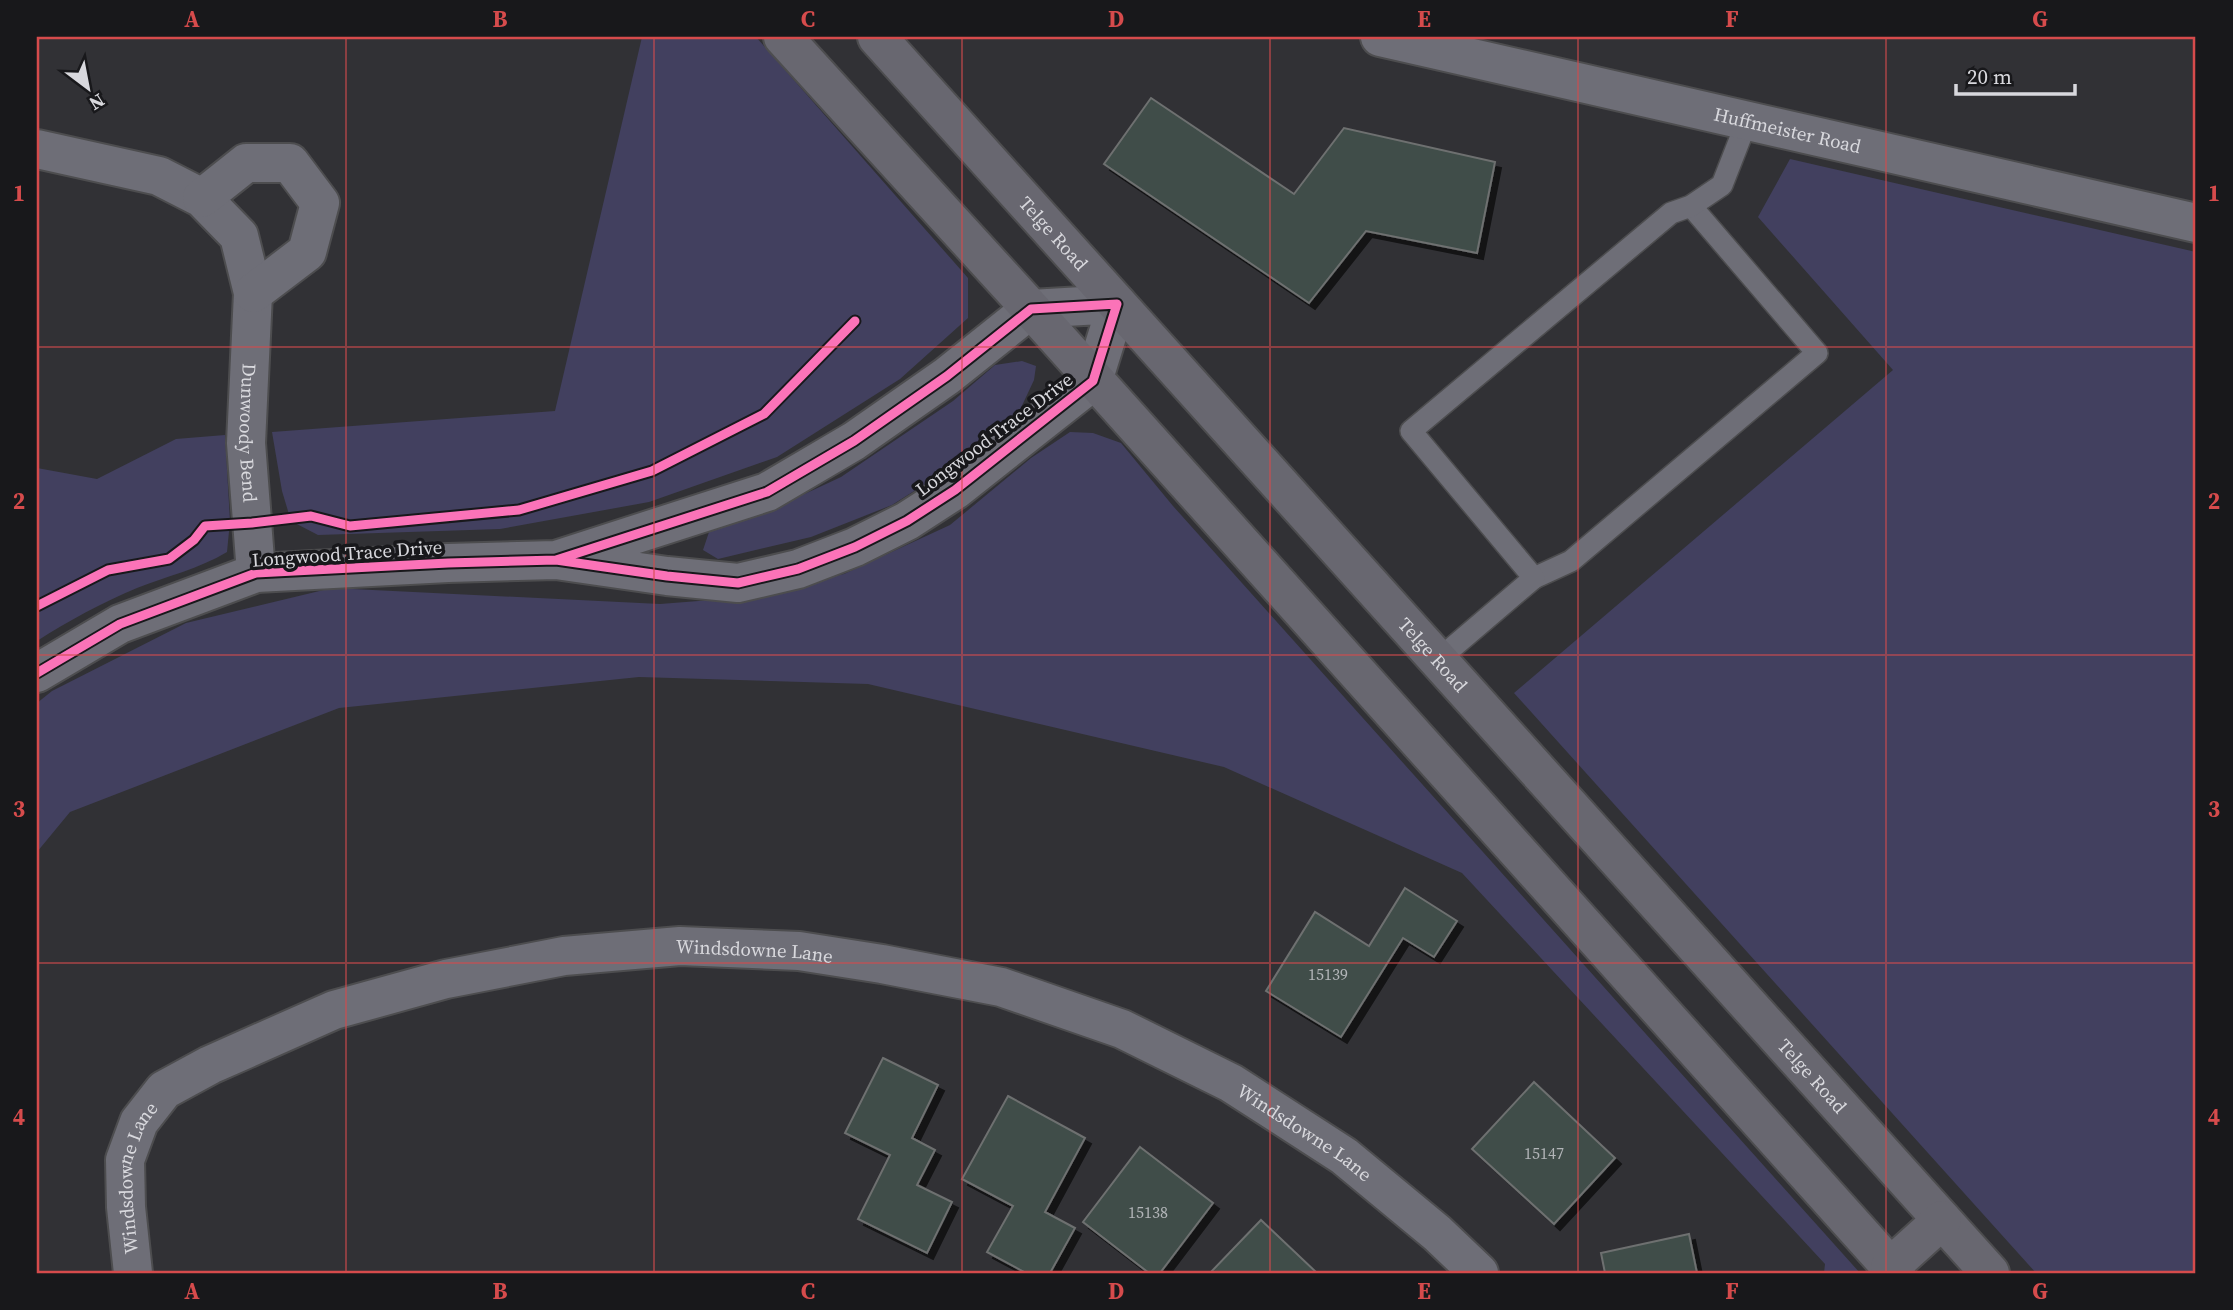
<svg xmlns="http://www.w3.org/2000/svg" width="2233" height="1310" font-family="'Source Serif 4',serif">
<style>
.green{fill:#42405f}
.building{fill:#3f4d49;stroke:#6e7070;stroke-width:2;filter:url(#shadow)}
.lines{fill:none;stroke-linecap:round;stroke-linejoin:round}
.service-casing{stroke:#4d4d4f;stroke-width:24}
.minor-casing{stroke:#4d4d4f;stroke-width:42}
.tertiary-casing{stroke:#4d4d4f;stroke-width:42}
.secondary-casing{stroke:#4d4d4f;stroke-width:42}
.service{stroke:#6e6e77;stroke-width:21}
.minor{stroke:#6e6e77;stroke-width:38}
.tertiary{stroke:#6e6e77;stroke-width:38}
.secondary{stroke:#686770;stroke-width:38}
.cycleway-casing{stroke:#18181b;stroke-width:13}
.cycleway{stroke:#fb73b8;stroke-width:9}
.grid{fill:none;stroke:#d64b4c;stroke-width:2;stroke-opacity:0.55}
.labels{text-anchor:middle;stroke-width:7;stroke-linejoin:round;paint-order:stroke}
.number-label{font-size:16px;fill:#b2b5b8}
.street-label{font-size:19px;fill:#d8d8dd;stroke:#18181b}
.neatline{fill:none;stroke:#d64b4c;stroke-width:2.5}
.grid-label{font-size:23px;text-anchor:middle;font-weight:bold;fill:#d64b4c}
</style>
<defs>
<filter id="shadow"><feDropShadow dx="6" dy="6" stdDeviation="0" flood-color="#0009"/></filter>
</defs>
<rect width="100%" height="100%" fill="#313135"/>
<g class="green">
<polygon points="642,37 756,37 968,278 968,318 900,379 777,457 649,502 500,529 318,535 291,521 282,491 272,432 555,411"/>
<polygon points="1790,159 2196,252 2196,1273 2036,1273 1514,693 1893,370 1758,217"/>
<polygon points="1022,361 1036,366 1034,380 1019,412 974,453 892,505 811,537 718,559 703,550 709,532 766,512 841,477 953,401 995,365"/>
<polygon points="1070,432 1093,433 1121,443 1173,506 1860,1273 1824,1273 1825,1264 1462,873 1224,767 868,684 639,677 339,708 70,812 37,852 37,703 52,691 186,623 332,588 660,604 737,598 844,574 950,525 1031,458"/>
<path d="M225 435 230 521 227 552C199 569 167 576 137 588 103 602 68 621 37 641V468L97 479 176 439Z"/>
</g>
<g class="building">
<polygon points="1151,98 1294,194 1344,128 1495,162 1477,253 1366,231 1309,303 1104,164"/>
<polygon points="1405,888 1457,921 1434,957 1403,938 1341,1037 1266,991 1315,912 1369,946"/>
<polygon points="883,1058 938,1085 912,1138 935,1150 917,1185 952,1202 927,1253 858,1219 890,1155 845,1133"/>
<polygon points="1534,1082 1615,1158 1554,1224 1472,1149"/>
<polygon points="1008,1096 1085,1138 1045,1212 1075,1228 1050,1273 1026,1273 987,1252 1013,1206 962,1179"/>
<polygon points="1140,1147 1213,1203 1160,1273 1149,1273 1083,1222"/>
<polygon points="1261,1220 1317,1273 1210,1273"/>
<polygon points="1689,1234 1697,1273 1605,1273 1601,1253"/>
</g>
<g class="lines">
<defs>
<g id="service">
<polyline points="1534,578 1571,561 1817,353 1691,206"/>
<polyline points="1439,659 1534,578 1411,431 1671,213 1691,206 1722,185 1747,121"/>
</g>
<g id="minor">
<path id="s1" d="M37 149 159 176 202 198 239 236 253 293 246 443 256 573"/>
<polyline points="202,198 246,163 290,163 320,203 307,252 253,293"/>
<path id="s2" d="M133 1273 126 1207 125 1160 139 1122 164 1090 210 1065 334 1010 446 979 564 956 680 946 799 951 882 964 1001 987 1122 1029 1231 1083 1344 1156 1437 1233 1479 1273"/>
</g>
<g id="tertiary">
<path id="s3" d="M1380 37 2196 223"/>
<polyline points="37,673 120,624 256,573 448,563 556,560 667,576 738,583 798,569 855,547 907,521 955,490 1093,381 1117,304 1031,309 947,376 854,441 767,492 556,560"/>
</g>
<g id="secondary">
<polyline points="783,37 1031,309 1896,1273"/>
<path id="s4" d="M877 37 1990 1273"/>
<polyline points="1890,1267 1942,1220"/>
</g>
</defs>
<use href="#service" class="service-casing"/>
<use href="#minor" class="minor-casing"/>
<use href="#tertiary" class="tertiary-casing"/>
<use href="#secondary" class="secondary-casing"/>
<use href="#service" class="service"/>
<use href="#minor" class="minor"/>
<use href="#tertiary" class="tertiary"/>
<use href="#secondary" class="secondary"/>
<defs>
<g id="cycleway">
<polyline points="37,606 108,570 169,559 194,540 205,526 252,523 311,516 350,526 519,510 652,471 764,414 855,321"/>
<polyline points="37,673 120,624 256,573 448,563 556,560 667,576 738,583 798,569 855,547 907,521 955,490 1093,381 1117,304 1031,309 947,376 854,441 767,492 556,560"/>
</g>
</defs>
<use href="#cycleway" class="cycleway-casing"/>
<use href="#cycleway" class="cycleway"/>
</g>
<path class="grid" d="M346 37V1273M654 37V1273M962 37V1273M1270 37V1273M1578 37V1273M1886 37V1273M37 347H2196M37 655H2196M37 963H2196"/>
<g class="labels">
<g class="number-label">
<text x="1328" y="980">15139</text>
<text x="1544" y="1159">15147</text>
<text x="1148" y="1218">15138</text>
</g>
<g class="street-label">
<text dy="7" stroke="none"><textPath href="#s3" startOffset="418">Huffmeister Road</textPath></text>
<text dy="7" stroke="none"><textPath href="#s4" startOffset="264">Telge Road</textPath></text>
<text dy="7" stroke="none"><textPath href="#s1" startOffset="425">Dunwoody Bend</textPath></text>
<text transform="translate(994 434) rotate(-37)" y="7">Longwood Trace Drive</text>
<text transform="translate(347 553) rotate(-4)" y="7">Longwood Trace Drive</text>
<text dy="7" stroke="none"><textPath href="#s4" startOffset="831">Telge Road</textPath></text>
<text dy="7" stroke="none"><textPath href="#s2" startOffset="810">Windsdowne Lane</textPath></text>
<text dy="7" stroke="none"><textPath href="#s4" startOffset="1398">Telge Road</textPath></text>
<text dy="7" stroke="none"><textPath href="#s2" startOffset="1398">Windsdowne Lane</textPath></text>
<text dy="7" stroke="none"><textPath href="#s2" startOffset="98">Windsdowne Lane</textPath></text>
</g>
</g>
<rect width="2233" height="1310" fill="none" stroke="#18181b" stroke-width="77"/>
<g transform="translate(88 88) rotate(148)" stroke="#18181b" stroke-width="5" paint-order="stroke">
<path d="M0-5L12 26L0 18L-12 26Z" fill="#d8d8dd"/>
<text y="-10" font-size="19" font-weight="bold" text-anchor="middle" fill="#d8d8dd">N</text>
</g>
<path d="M1956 84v10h119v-10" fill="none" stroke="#d8d8dd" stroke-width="3.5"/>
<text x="1967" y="84" font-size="21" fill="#d8d8dd" stroke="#18181b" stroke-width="5" paint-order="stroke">20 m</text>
<rect x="38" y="38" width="2156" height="1234" class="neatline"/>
<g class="grid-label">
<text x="192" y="27">A</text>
<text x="500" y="27">B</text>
<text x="808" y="27">C</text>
<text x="1116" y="27">D</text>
<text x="1424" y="27">E</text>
<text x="1732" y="27">F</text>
<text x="2040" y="27">G</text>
<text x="19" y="201">1</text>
<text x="2214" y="201">1</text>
<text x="19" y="509">2</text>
<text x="2214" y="509">2</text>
<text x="19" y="817">3</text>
<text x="2214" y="817">3</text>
<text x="19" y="1125">4</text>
<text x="2214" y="1125">4</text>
<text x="192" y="1299">A</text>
<text x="500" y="1299">B</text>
<text x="808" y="1299">C</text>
<text x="1116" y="1299">D</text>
<text x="1424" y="1299">E</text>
<text x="1732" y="1299">F</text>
<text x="2040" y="1299">G</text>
</g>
</svg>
